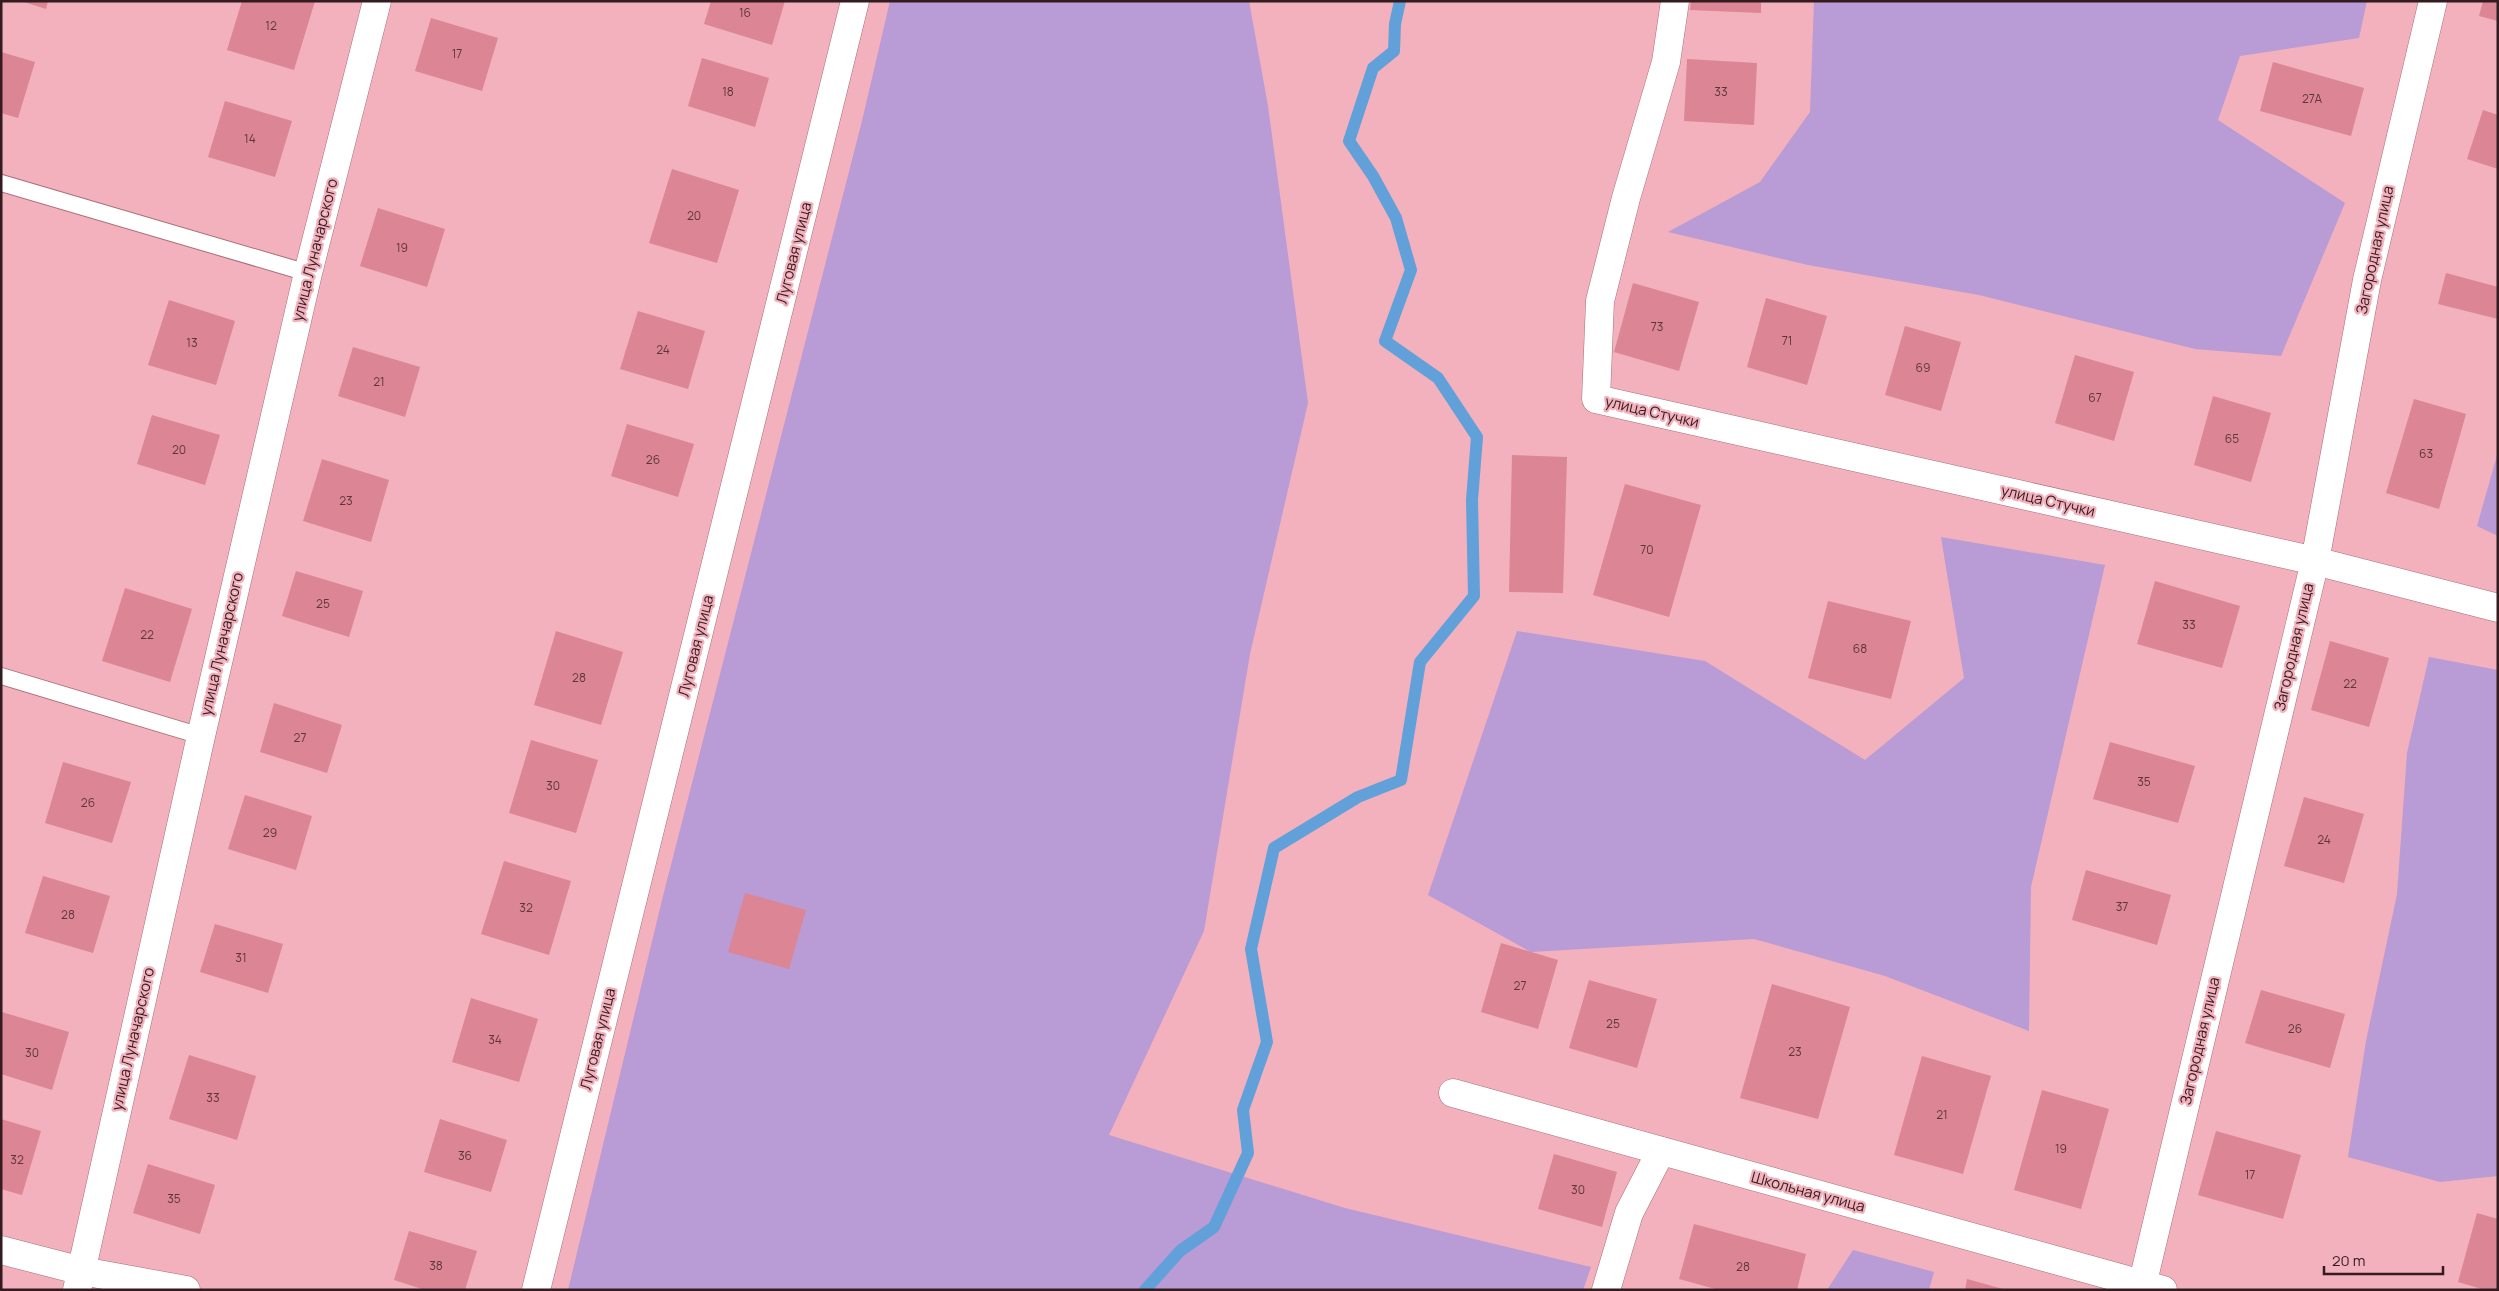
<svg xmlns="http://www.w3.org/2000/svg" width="2499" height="1291" font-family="Manrope,sans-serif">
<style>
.green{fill:#b99bd5}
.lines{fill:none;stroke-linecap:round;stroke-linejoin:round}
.stream{stroke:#62a0da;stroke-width:12}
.building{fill:#db8595}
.service-casing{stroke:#a96e79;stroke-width:18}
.minor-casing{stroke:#a96e79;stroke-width:29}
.tertiary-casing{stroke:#a96e79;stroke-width:29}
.service{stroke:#fff;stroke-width:16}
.minor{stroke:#fff;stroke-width:28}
.tertiary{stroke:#fff;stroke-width:28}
.labels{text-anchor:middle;stroke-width:4.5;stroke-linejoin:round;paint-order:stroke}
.number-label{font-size:12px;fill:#5d363c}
.street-label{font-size:15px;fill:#331b1f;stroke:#f2b1bc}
</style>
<rect width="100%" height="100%" fill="#f2b1bc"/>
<g class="green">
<polygon points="890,1 1249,1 1268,106 1308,403 1250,654 1204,931 1109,1135 1345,1208 1591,1267 1583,1290 568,1290 662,900 862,121"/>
<polygon points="1814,1 2367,1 2359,38 2240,56 2218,120 2345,203 2281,356 2195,349 1979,295 1808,265 1668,232 1760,182 1810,112"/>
<polygon points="2498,452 2498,536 2477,526"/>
<polygon points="1941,537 2105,565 2031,887 2029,1031 1885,976 1754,939 1531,952 1428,895 1517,631 1705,661 1865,760 1964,678"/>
<polygon points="2429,657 2498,670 2498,1176 2440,1182 2348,1157 2366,1041 2397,894 2407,753"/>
<polygon points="1853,1250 1934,1272 1929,1290 1827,1290"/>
</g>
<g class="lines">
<polyline class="stream" points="1145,1290 1180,1251 1214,1227 1248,1153 1243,1110 1267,1042 1251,949 1274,848 1358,797 1401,780 1420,662 1474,596 1472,500 1477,437 1438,378 1385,341 1411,270 1396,218 1373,176 1349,141 1373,68 1394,51 1395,24 1400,1"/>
</g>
<g class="building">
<polygon points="21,1 48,1 46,9"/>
<polygon points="242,1 315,1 294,70 227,50"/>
<polygon points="711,1 785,1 772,45 704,24"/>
<polygon points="1691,1 1761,1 1761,13 1690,10"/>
<polygon points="2483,1 2498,1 2498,21 2479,16"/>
<polygon points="431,18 498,38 482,91 415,71"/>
<polygon points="1,52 35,62 18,118 1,113"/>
<polygon points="702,58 769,78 755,127 688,106"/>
<polygon points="1687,59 1757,63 1754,125 1684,121"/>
<polygon points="2273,62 2364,88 2351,136 2260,111"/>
<polygon points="225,101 292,121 275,177 208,157"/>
<polygon points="2483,110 2498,115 2498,169 2467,159"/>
<polygon points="672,169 739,190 717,263 649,243"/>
<polygon points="378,208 445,229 427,287 360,266"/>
<polygon points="2446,273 2498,287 2498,319 2438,304"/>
<polygon points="1633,283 1699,302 1679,371 1614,352"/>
<polygon points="1766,298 1827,316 1807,385 1747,367"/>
<polygon points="169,300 235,321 216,385 148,365"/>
<polygon points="638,311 705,331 688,389 620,369"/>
<polygon points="1905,326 1961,342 1941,411 1885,395"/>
<polygon points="353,347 420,367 405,417 338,396"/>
<polygon points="2075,355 2134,372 2114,441 2055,423"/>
<polygon points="2213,396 2271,413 2251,482 2194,465"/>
<polygon points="2414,399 2466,414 2439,509 2386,493"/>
<polygon points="152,415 220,435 205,485 137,464"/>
<polygon points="627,424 694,444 678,497 611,476"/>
<polygon points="1512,455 1567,457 1563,593 1509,592"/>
<polygon points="322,459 389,480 371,542 303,521"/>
<polygon points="1625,484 1701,505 1669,617 1593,595"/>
<polygon points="296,571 363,591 349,637 282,616"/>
<polygon points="2155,581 2240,606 2222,668 2137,644"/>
<polygon points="125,588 192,609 170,682 102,661"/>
<polygon points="1828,601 1911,621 1891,699 1808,678"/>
<polygon points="556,631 623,652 601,725 534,705"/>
<polygon points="2330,641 2389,658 2369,727 2311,710"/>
<polygon points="274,703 342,725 327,773 260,752"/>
<polygon points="531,740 598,760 576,833 509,813"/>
<polygon points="2110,742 2195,766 2178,823 2093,799"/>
<polygon points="63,762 131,782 112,843 45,823"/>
<polygon points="245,795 312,816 296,870 228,849"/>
<polygon points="2304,797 2364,814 2344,883 2284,866"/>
<polygon points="504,861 571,881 549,955 481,934"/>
<polygon points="2086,870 2171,895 2157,945 2072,920"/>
<polygon points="43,876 110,896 93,953 25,933"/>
<polygon points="745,893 806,910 789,969 728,952"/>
<polygon points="215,924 283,944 268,993 200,972"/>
<polygon points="1501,943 1558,960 1538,1029 1481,1012"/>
<polygon points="1589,980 1657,999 1637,1068 1569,1048"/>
<polygon points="1772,984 1850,1007 1818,1119 1740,1098"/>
<polygon points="2261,990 2345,1014 2330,1068 2245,1043"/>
<polygon points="471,998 538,1019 519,1082 452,1062"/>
<polygon points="2,1012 69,1032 52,1090 1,1074"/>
<polygon points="189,1055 256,1076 237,1140 169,1119"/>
<polygon points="1922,1056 1991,1076 1963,1174 1894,1155"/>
<polygon points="2042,1090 2109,1109 2081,1209 2014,1190"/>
<polygon points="1,1119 41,1131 22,1195 1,1189"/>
<polygon points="440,1119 507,1140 491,1192 424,1172"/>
<polygon points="2216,1131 2301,1155 2283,1219 2198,1195"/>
<polygon points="1554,1154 1617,1172 1602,1227 1538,1209"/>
<polygon points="148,1164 215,1185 200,1234 133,1213"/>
<polygon points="2477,1213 2498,1219 2498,1290 2485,1290 2458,1282"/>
<polygon points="1694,1224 1806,1254 1797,1290 1719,1290 1679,1279"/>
<polygon points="409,1231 477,1251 465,1290 425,1290 394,1280"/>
<polygon points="1967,1279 2003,1289 2003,1290 1965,1290"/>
</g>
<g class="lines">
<defs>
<g id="service">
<polyline points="1,183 308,273"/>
<polyline points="1,676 201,736"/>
</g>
<g id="minor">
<polyline points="1675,1 1666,62 1626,198 1600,301 1596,399 2315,561 2498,608"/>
<polyline points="1453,1093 2163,1290"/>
<polyline points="1,1250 82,1271 186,1290"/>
<polyline points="77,1290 201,736 308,273 377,1"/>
<polyline points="536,1290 855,1"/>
<polyline points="1606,1290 1629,1213 1661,1151"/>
</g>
<polyline id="tertiary" points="2141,1290 2315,561 2367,280 2433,1"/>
</defs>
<use href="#service" class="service-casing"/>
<use href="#minor" class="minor-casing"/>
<use href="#tertiary" class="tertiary-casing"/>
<use href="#service" class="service"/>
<use href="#minor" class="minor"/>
<use href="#tertiary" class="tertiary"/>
</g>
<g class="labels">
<g class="number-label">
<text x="745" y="17">16</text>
<text x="271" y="30">12</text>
<text x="457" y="58">17</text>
<text x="728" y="96">18</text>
<text x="1721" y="96">33</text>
<text x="2312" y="103">27А</text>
<text x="250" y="143">14</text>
<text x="694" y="220">20</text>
<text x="402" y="252">19</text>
<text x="1657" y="331">73</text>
<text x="1787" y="345">71</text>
<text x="192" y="347">13</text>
<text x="663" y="354">24</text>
<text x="1923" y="372">69</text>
<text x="379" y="386">21</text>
<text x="2095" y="402">67</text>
<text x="2232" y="443">65</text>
<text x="179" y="454">20</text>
<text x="2426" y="458">63</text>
<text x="653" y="464">26</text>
<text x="346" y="505">23</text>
<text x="1647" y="554">70</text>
<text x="323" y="608">25</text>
<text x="2189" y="629">33</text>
<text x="147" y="639">22</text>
<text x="1860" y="653">68</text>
<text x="579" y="682">28</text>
<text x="2350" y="688">22</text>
<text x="300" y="742">27</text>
<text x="2144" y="786">35</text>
<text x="553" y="790">30</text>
<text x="88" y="807">26</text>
<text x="270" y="837">29</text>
<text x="2324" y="844">24</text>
<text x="2122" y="911">37</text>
<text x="526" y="912">32</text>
<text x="68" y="919">28</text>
<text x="241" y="962">31</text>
<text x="1520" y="990">27</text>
<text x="1613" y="1028">25</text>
<text x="2295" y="1033">26</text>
<text x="495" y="1044">34</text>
<text x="1795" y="1056">23</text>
<text x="32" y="1057">30</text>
<text x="213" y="1102">33</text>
<text x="1942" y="1119">21</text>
<text x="2061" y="1153">19</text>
<text x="465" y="1160">36</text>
<text x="17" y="1164">32</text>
<text x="2250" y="1179">17</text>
<text x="1578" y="1194">30</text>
<text x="174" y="1203">35</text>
<text x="436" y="1270">38</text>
<text x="1743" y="1271">28</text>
</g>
<g class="street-label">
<text transform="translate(315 250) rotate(-76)" y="5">улица Луначарского</text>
<text transform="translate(2375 250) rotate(-78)" y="5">Загородная улица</text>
<text transform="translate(794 253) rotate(-76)" y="5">Луговая улица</text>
<text transform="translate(1652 412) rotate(13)" y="5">улица Стучки</text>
<text transform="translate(2048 501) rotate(13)" y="5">улица Стучки</text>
<text transform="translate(222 644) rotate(-77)" y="5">улица Луначарского</text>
<text transform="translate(696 646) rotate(-76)" y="5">Луговая улица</text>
<text transform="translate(2294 647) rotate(-77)" y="5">Загородная улица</text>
<text transform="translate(133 1039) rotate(-77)" y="5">улица Луначарского</text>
<text transform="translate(598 1039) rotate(-76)" y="5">Луговая улица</text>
<text transform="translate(2200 1041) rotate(-77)" y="5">Загородная улица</text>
<text transform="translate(1808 1192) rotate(15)" y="5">Школьная улица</text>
</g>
</g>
<rect width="2499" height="1291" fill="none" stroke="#331b1f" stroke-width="5"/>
<path d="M2324 1266v8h119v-8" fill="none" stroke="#331b1f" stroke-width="2.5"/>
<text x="2332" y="1266" font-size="15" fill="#331b1f" stroke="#f2b1bc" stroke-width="4" paint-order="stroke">20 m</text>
</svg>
